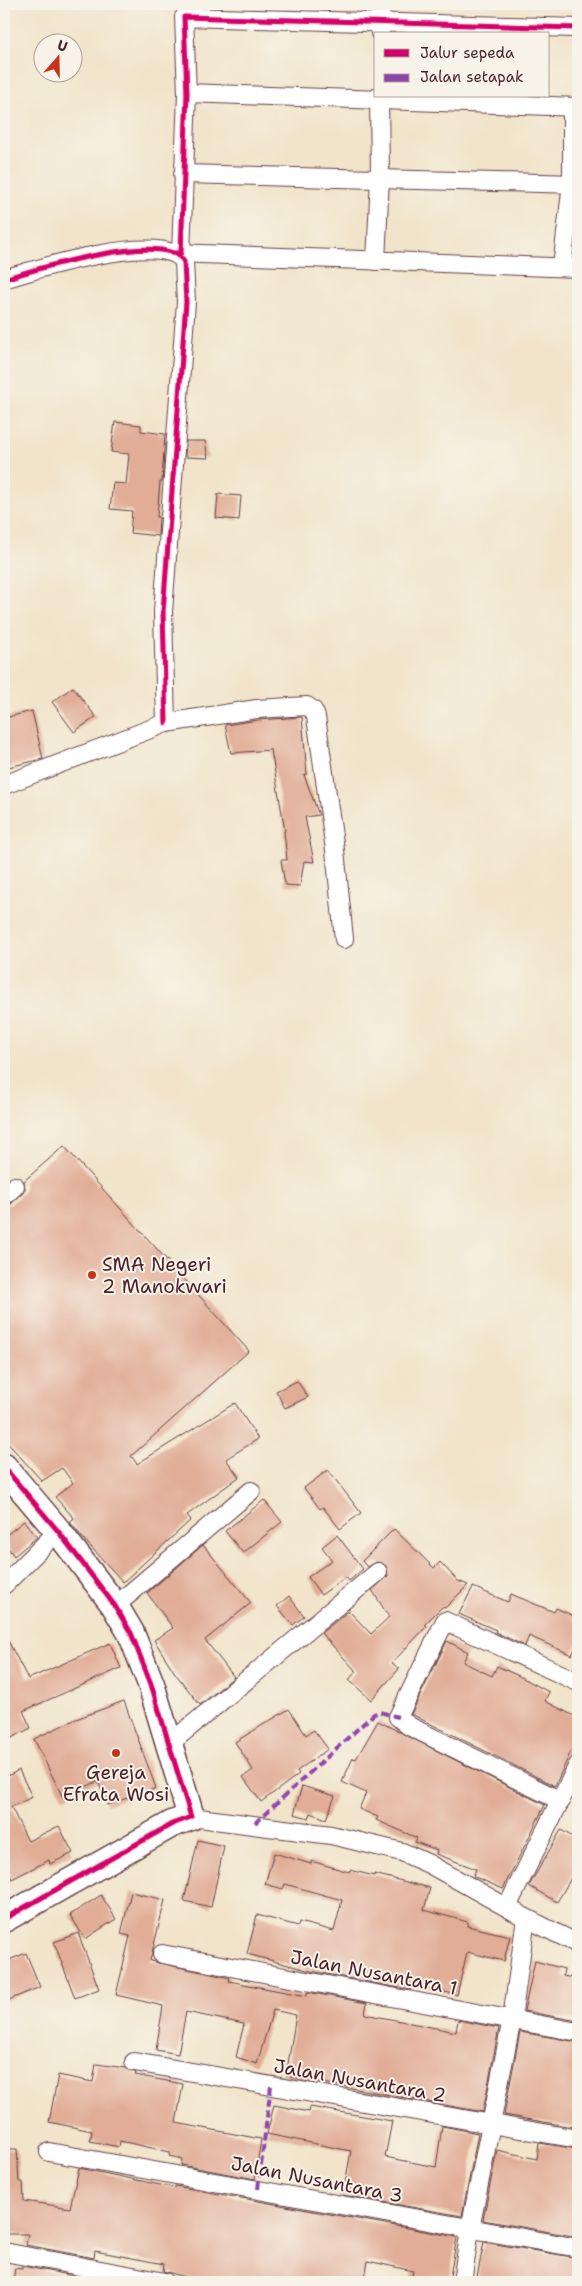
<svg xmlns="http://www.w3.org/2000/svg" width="582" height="2286" font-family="'Shantell Sans',sans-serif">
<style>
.building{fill:#e1ad97}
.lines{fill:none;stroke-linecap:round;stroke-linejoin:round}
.street-casing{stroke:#633d43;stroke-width:20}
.secondary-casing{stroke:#633d43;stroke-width:29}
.street{stroke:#fff;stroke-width:18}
.secondary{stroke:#fff;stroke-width:26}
.quiet{stroke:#8e44ad;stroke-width:4;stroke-dasharray:8 4;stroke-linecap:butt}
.cycleway-casing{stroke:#f7f3e8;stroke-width:8}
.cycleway{stroke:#d6006c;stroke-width:5}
.poi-dot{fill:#c8321e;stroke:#f7f3e8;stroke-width:2}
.labels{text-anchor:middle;stroke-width:4;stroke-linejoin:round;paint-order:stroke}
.poi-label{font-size:19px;fill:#4a1f2b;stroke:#f7f3e8;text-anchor:start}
.street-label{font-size:19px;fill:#4a1f2b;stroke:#f7f3e8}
</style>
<rect width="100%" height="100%" fill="#f7f3e8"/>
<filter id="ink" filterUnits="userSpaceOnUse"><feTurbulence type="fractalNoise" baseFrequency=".02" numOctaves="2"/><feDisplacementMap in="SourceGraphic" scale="10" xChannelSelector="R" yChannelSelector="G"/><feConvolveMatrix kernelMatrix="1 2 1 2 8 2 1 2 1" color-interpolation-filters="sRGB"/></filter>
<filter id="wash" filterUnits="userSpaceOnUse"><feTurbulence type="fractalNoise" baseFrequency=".0096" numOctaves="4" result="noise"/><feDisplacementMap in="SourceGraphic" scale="20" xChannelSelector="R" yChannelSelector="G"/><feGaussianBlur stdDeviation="1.12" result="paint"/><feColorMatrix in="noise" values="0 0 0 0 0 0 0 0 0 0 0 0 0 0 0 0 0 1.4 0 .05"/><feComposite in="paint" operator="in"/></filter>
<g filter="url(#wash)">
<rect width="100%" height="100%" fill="#f1e4ca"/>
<g id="blocks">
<g class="building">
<polygon points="115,422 141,425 141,431 165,434 162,482 160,482 157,517 159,517 158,536 130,533 132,511 110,509 113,483 126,484 129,454 111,452"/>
<polygon points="186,441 205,441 208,458 185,457"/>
<polygon points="218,494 241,496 239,520 216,518"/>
<polygon points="73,687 96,717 74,732 52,702"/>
<polygon points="32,711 43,759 4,768 4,718"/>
<polygon points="302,717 307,774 304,775 319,815 305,817 314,862 304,861 300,886 285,885 281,860 287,860 284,831 285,831 271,750 231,753 225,725 258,720"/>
<polygon points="64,1146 249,1351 131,1456 137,1464 235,1403 258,1439 226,1459 239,1477 187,1515 191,1520 123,1582 81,1536 70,1522 74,1518 55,1497 73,1483 62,1468 42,1481 4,1439 4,1206 11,1204 22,1194 25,1189 24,1181"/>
<polygon points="297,1381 308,1397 285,1408 276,1391"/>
<polygon points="328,1470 361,1513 340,1529 323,1507 320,1509 304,1488"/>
<polygon points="264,1500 282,1522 243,1553 225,1531"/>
<polygon points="24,1521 37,1537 14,1556 4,1543 4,1537"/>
<polygon points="394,1529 434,1568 440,1562 458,1581 468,1585 445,1608 442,1607 425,1624 427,1626 392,1663 399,1669 371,1700 349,1680 356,1671 321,1633 347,1612 350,1612 371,1634 389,1617 372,1590 388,1576 386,1566 377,1562 367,1567 362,1561"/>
<polygon points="337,1535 363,1569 349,1581 346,1577 321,1595 308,1577 332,1560 322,1547"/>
<polygon points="203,1545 251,1603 205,1640 234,1677 200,1705 175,1673 154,1640 173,1628 147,1593"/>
<polygon points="473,1587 508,1602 511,1594 554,1612 556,1608 578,1618 578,1642 572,1655 529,1636 525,1646 495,1632 496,1630 459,1614"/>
<polygon points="289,1596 304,1616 293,1625 277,1606"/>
<polygon points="4,1633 28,1679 110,1643 121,1668 23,1711 31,1728 4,1742"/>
<polygon points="447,1641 468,1652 463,1662 492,1676 497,1666 521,1677 549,1692 545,1701 578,1718 578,1747 574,1745 555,1786 411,1714"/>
<polygon points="124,1701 156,1788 107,1805 98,1781 63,1798 34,1739 76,1719"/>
<polygon points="289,1709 306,1735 314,1730 328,1749 297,1771 299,1774 261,1802 243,1777 253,1770 235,1742"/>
<polygon points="378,1721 545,1805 503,1889 473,1876 476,1869 436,1854 437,1850 415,1842 417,1838 376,1820 378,1817 359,1809 366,1793 342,1782 353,1758 356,1759"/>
<polygon points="19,1770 32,1797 11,1807 28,1841 59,1826 73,1853 50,1864 49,1860 12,1879 4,1863 4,1778"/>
<polygon points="302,1786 335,1796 326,1819 311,1813 309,1818 294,1814"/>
<polygon points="561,1830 578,1840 578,1866 557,1902 529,1886"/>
<polygon points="198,1840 224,1846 211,1907 184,1901"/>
<polygon points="274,1853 311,1864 311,1861 349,1872 350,1870 374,1876 374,1874 430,1888 424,1910 468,1922 467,1926 510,1936 504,1961 467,1952 457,1995 412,1984 410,1990 311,1971 247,1954 257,1915 298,1926 299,1922 334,1931 342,1900 285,1884 283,1889 265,1884"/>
<polygon points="131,1892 165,1900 150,1961 230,1978 229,1981 264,1988 307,1996 307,1992 367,2003 365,2014 456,2032 458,2020 499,2028 483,2112 286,2076 296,2015 273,2010 257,2064 236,2057 244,2024 186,2012 178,2054 156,2050 163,2006 116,1995 130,1936 121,1934"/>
<polygon points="101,1895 116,1919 85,1939 70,1915"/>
<polygon points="78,1933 99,1989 75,1998 54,1942"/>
<polygon points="26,1953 40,1987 4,2002 4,1962"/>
<polygon points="535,1961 564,1969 563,1976 578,1979 578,2021 524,2011"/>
<polygon points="520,2032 578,2042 578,2128 504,2115"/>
<polygon points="96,2064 126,2068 136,2073 135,2075 183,2084 176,2123 261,2139 255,2179 181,2165 182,2159 169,2156 170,2152 120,2141 119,2147 90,2141 92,2131 49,2122 58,2075 93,2082"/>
<polygon points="274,2105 309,2112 310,2107 392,2121 385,2157 436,2167 442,2126 478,2133 462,2216 343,2195 351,2151 267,2134"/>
<polygon points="539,2143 578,2149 578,2237 483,2220 497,2150 537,2159"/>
<polygon points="4,2149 17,2149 19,2182 23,2182 24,2201 70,2208 79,2168 175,2188 175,2186 457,2237 449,2282 411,2282 413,2271 368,2261 364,2282 205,2282 163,2271 164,2264 95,2251 94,2258 26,2245 28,2234 4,2234"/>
<polygon points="484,2242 578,2258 578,2282 476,2282"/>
<polygon points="22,2266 89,2279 89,2282 13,2282 15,2268 22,2269"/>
</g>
</g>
</g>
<g filter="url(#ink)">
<use href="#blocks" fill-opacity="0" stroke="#633d43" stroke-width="1"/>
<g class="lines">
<defs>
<g id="street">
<polyline points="380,33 380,4"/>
<polyline points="187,93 578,107"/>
<polyline points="183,174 578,184"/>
<polyline points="175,253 578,268"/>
<polyline points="181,253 187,93 184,17 578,28"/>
<polyline points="376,261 380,177 379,96"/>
<polyline points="562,267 572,183 572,107"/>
<path d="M4 279C33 270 167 229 184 262L186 302 163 612 166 723"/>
<polyline points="4,785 166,723 257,709 307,706 313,710 316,717 335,850 344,939"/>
<polyline points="4,1196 15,1186"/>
<polyline points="4,1585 58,1531"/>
<polyline points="115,1606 251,1491"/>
<polyline points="169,1744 378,1572"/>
<polyline points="561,1801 409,1726 398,1717 445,1621 578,1682"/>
<polyline points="191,1817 331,1835 402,1852 429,1864 526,1918 578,1944"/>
<polyline points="507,1907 578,1765"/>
<polyline points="162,1954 578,2032"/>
<polyline points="134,2062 578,2139"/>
<polyline points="49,2152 578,2248"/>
<polyline points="4,2252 165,2282"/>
<polyline points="462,2282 470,2229 512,2019 526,1918"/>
</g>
<polyline id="secondary" points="4,1467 58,1531 115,1606 131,1633 151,1684 191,1817 172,1824 4,1919"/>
</defs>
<use href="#street" class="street-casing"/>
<use href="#secondary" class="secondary-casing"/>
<use href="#street" class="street"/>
<use href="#secondary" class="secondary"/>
<g class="quiet">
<polyline points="255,1823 374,1714 380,1712 398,1717"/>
<polyline points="258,2189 271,2086"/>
</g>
<defs>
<g id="cycleway">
<polyline points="175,253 181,253 187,93 184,17 578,28"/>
<path d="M4 279C33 270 167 229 184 262L186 302 163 612 166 723"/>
<polyline points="4,1467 58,1531 115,1606 131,1633 151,1684 191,1817 172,1824 4,1919"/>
</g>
</defs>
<use href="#cycleway" class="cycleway-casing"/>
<use href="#cycleway" class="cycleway"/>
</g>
</g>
<g class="poi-dot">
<circle cx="92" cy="1275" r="5"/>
<circle cx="116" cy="1753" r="5"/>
</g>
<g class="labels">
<g class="poi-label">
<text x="102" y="1271">SMA Negeri<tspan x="102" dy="22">2 Manokwari</tspan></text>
<text x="116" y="1779" text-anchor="middle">Gereja<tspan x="116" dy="22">Efrata Wosi</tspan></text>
</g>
<g class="street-label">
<text transform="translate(374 1972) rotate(11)" y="7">Jalan Nusantara 1</text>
<text transform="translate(360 2080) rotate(10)" y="7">Jalan Nusantara 2</text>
<text transform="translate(317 2179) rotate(11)" y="7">Jalan Nusantara 3</text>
</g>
</g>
<rect width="582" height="2286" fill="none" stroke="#f7f3e8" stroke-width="20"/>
<rect x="374" y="32" width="175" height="65" fill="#f7f3e8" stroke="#b29e9c"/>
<rect x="384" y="49" width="25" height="8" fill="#d6006c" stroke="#b29e9c"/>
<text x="420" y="58" font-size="15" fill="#4a1f2b">Jalur sepeda</text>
<rect x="384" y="74" width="25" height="8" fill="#8e44ad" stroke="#b29e9c"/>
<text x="420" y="82" font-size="15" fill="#4a1f2b">Jalan setapak</text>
<g transform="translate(58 58) rotate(20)"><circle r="24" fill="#f7f3e8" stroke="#b29e9c"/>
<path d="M0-4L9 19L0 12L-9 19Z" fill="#c8321e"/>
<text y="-8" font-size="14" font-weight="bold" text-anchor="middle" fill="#4a1f2b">U</text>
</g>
</svg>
